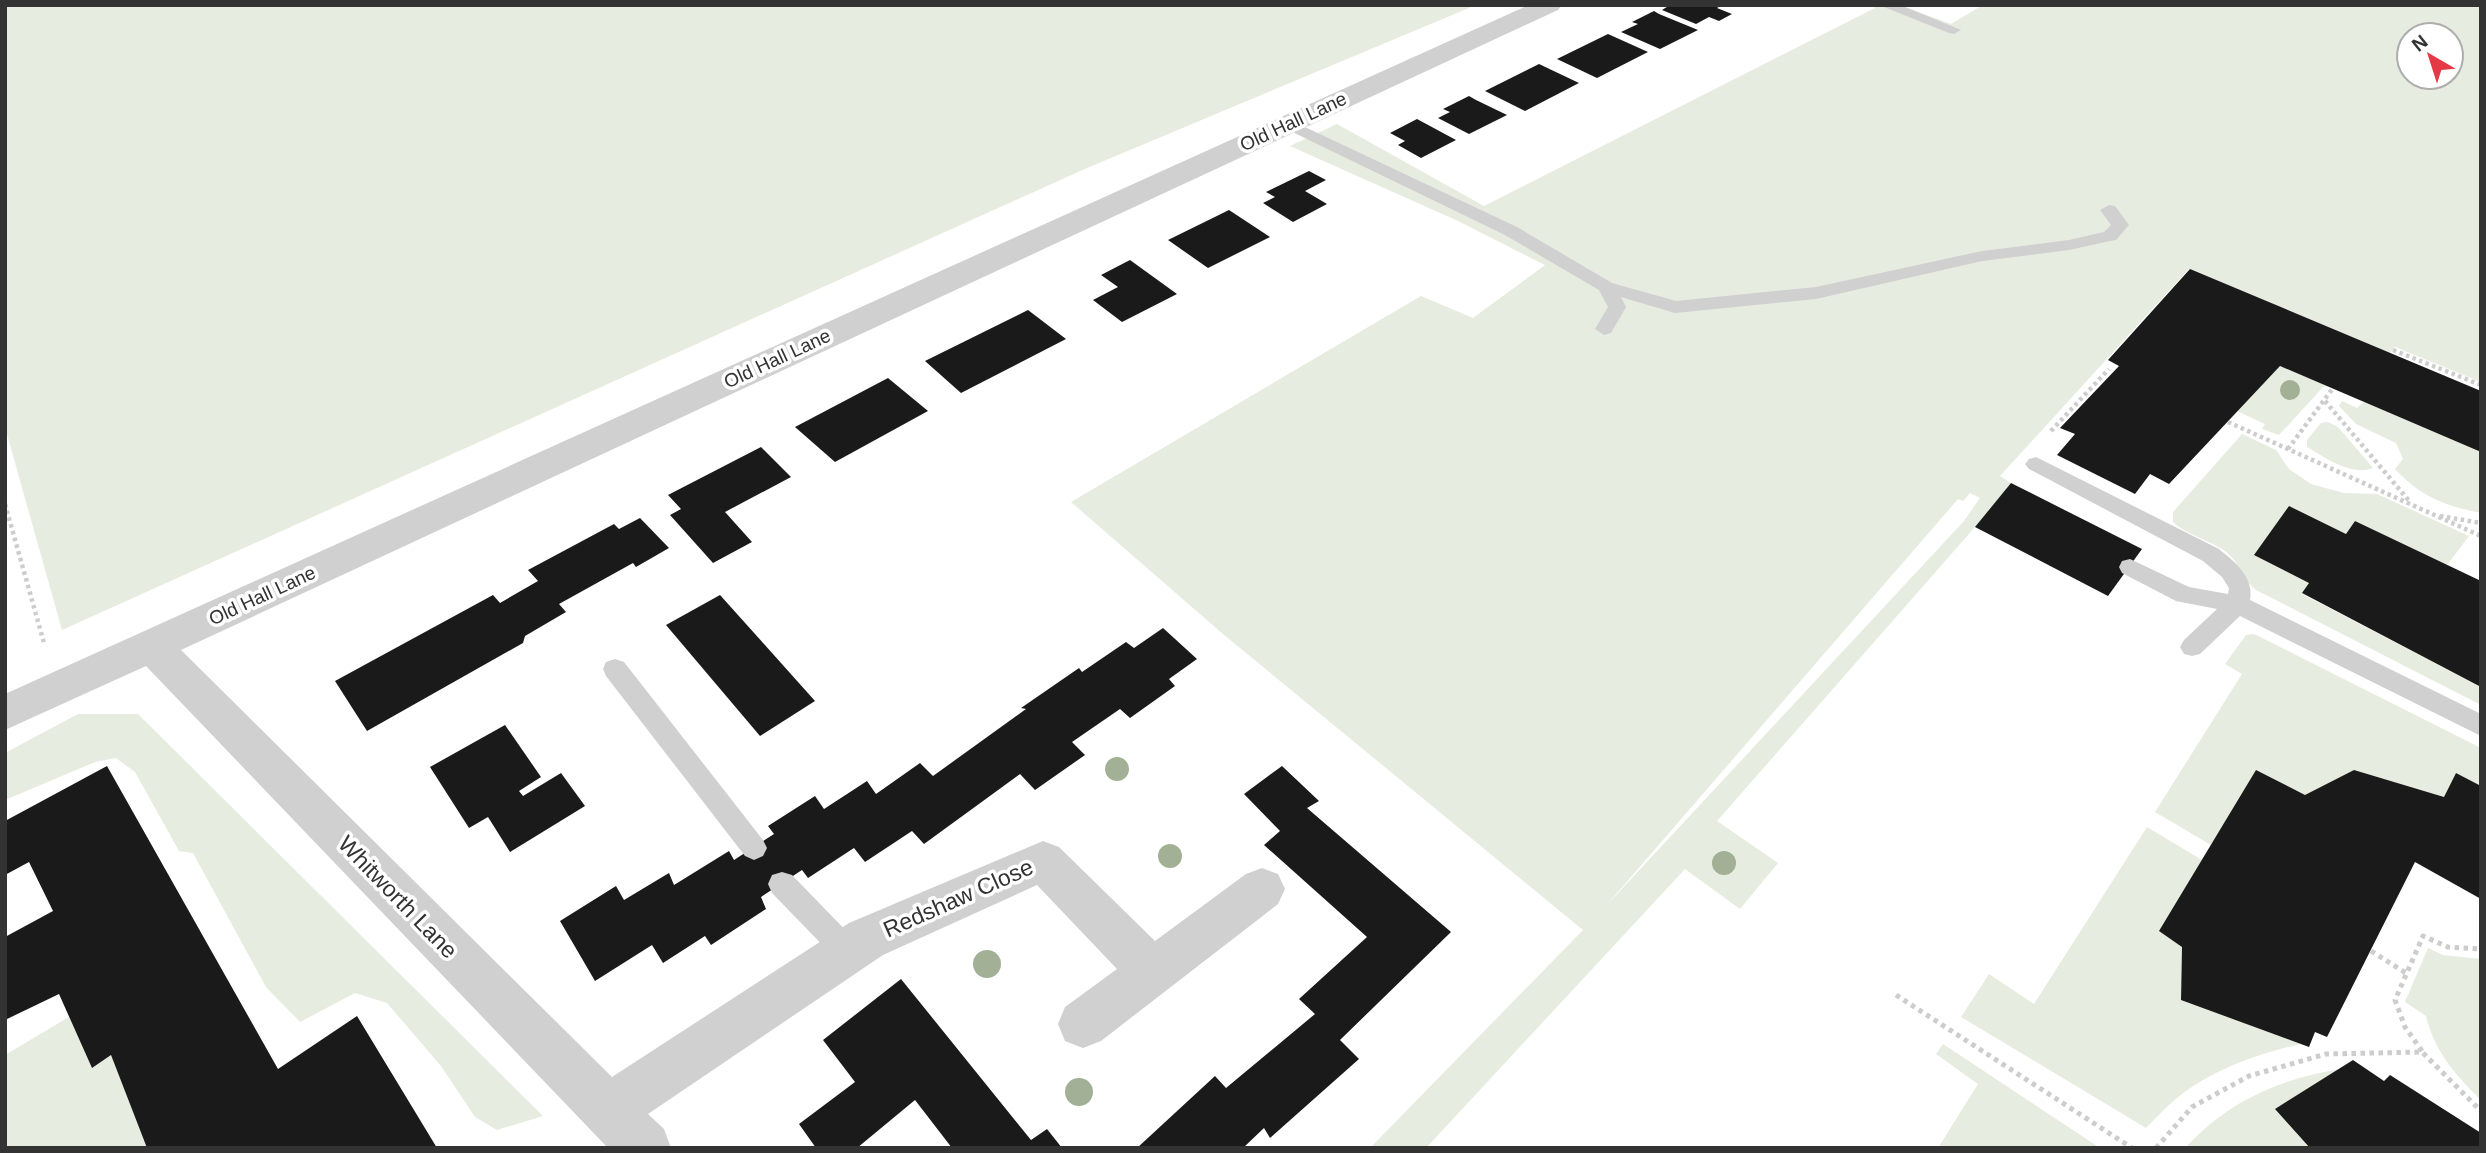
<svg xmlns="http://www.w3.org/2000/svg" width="2486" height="1153" font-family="Helvetica,sans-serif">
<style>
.green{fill:#e6ecdf;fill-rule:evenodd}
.building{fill:#1a1a1a}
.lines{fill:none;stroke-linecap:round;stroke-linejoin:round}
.path-far1{stroke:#cdcdcd;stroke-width:4.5;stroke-dasharray:3.5 3.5;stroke-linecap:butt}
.path{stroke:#cdcdcd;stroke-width:5;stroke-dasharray:4.5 4.5;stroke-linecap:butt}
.lane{fill:#d0d0d0;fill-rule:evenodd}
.street{fill:#d0d0d0;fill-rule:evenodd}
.tree{fill:#a2b095}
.labels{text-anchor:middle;stroke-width:7;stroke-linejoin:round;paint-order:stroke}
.street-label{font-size:19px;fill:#333;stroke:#fff}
.near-street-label{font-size:23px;fill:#333;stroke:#fff}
</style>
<rect width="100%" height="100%" fill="#fff"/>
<g class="green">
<polygon points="5,5 1476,5 1087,168 62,630 5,427"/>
<path d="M1869 5H1900L1951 24 1983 5H2481V382L2395 347 2390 353 2189 269 2000 476 2011 483 1975 527 1717 821 1778 863 1740 909 1685 869 1426 1148H1370L1583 930 1223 634 1071 502 1421 296 1473 318 1545 265 1458 221 1290 146 1337 124 1484 206 1875 8ZM2409 35H2451V77H2409ZM1970 493 1980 498 1964 521 1605 907 1958 499 1963 501Z"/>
<polygon points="2280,366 2325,385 2279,435 2262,429 2265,424 2237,411"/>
<path d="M2342 401 2357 408 2364 402 2481 452V513C2445 506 2420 496 2395 469L2403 459 2396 443 2356 424 2339 406Z"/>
<path d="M2328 422 2338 427 2373 468C2352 477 2324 457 2307 447V440L2321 423Z"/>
<path d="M2242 434 2276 450 2289 469 2311 484 2344 493 2377 494 2469 536 2447 565 2355 521 2346 534 2289 506 2309 583 2302 594 2481 687V705L2256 590 2240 575C2237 544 2193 541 2173 522V512Z"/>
<polygon points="2254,634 2481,748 2481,786 2456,773 2444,797 2354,770 2211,845 2155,812 2242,674 2225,664 2246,635"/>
<polygon points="78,714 138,714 543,1116 497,1130 475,1117 441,1066 387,1003 355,993 300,1022 266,987 193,853 179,851 135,772 116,758 95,762 5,800 5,753"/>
<path d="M2147 827 2202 860 2182 947 2181 1000 2301 1044C2259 1053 2211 1070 2177 1098 2166 1107 2156 1118 2146 1128L1961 1017 1989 974 2034 1004Z"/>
<path d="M2428 948 2443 955 2481 959V1100C2455 1075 2434 1050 2426 1016L2405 1002Z"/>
<polygon points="69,1017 92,1068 111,1055 147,1148 5,1148 5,1055"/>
<polygon points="1943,1044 2100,1148 1938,1148 1978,1084 1936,1054"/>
<path d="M2339 1069 2310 1148H2185C2228 1101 2278 1080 2339 1069Z"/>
</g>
<g class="building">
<polygon points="1670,5 1722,5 1717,8 1732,14 1719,21 1709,17 1696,24 1662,10"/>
<polygon points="1654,11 1659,14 1698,30 1660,49 1621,32 1638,24 1632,22"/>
<polygon points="1608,34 1648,52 1597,78 1557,59"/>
<polygon points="1539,64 1579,83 1525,111 1485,91"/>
<polygon points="1469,96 1476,100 1507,115 1469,134 1438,118 1450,112 1443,109"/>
<polygon points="1417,119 1456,140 1421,158 1398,145 1405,141 1390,133"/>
<polygon points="1309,171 1326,180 1305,191 1327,204 1293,222 1263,203 1275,197 1266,192"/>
<polygon points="1229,210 1270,237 1208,268 1168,240"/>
<polygon points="1130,260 1177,294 1122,322 1093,300 1118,287 1101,275"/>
<polygon points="2190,269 2481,391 2481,452 2280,366 2169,484 2150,474 2135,494 2057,455 2075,434 2060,428 2119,366 2108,360"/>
<polygon points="1028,310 1066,339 961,393 925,361"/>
<polygon points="888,378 928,411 835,462 795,427"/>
<polygon points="761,447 791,477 725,512 752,542 713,563 670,515 681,509 668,495"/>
<polygon points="2011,483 2142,549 2108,596 1975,527"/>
<polygon points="2289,506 2346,534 2355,521 2481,581 2481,687 2302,593 2309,583 2254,555"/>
<polygon points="640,518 669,548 636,567 633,563 559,604 566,612 525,636 523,643 367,731 335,681 493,595 500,603 538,581 528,570 614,524 619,529"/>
<polygon points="720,595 815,701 760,736 666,625"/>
<polygon points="1163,628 1197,659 1169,679 1175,686 1130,718 1120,709 1072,742 1085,755 1035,790 1020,774 924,844 912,831 865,862 854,848 808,878 802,870 761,897 766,909 711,945 705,936 663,963 652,945 595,981 560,921 616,886 624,900 669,873 674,885 729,851 734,860 774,834 768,826 815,796 824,809 867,781 876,794 920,763 933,776 1026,709 1021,708 1079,668 1082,672 1126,642 1134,648"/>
<polygon points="505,725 541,777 519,791 523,796 561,773 585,806 510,852 488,817 469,828 430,767"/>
<polygon points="107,766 278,1069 357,1016 437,1148 147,1148 111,1055 92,1068 59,994 5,1020 5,937 53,911 29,862 5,875 5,821"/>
<polygon points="1282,766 1319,801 1307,808 1451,932 1340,1040 1359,1059 1270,1138 1264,1128 1243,1148 1137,1148 1215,1076 1226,1088 1315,1014 1299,999 1367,937 1264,845 1280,831 1244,794"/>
<polygon points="2256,770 2305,795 2354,770 2444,797 2456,773 2481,786 2481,899 2415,862 2327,1037 2315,1032 2309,1047 2181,1000 2182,947 2159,931"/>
<polygon points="901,979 1031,1140 1047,1129 1062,1148 952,1148 915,1100 857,1148 816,1148 799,1124 855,1082 823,1040"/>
<polygon points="2353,1060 2384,1081 2390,1075 2481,1133 2481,1148 2310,1148 2275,1109"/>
</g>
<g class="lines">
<g class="path-far1">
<polyline points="2393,350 2481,385"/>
<polyline points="2325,401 2410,502"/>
<polyline points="2228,422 2481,536"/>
<polyline points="2051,431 2109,369"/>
<polyline points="2288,449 2333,388"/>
<polyline points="5,504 44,643"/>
<polyline points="2440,516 2481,523"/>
</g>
<g class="path">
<polyline points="2371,951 2406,973"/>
<polyline points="1896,995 2132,1148"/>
<polyline points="2422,1051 2405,1027 2395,1000 2423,936 2448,947 2481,949"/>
<polyline points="2156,1148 2192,1107 2249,1076 2326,1054 2422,1052 2481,1111"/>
</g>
<g class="lane">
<polygon points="1879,5 1900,5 1961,30 1954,34 1949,33"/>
<polygon points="1288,119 1517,227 1612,283 1676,301 1816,287 1982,251 2069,240 2104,232 2111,225 2100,210 2109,205 2115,206 2129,225 2116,240 2110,241 2069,250 1982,261 1816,299 1675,313 1621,297 1626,307 1611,333 1604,335 1595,329 1608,307 1599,290 1505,235 1282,127 1280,124"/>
<path d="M2036 457 2219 549C2236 563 2254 577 2250 600L2481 714V736L2240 616 2200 654 2192 656 2184 654 2180 647 2184 640 2217 609 2176 601 2122 573 2119 567 2122 561 2130 559 2189 587 2228 594 2229 588 2222 577 2203 561 2029 469 2025 464 2029 459Z"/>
<polygon points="615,659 624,662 763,840 767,848 763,856 754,860 745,856 606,676 603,669 606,662"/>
<polygon points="782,872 792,875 857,942 861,951 857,960 847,964 837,960 772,893 768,884 772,875"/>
</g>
<polygon class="street" points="1529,5 1562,5 1558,10 181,650 612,1077 849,923 1043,841 1059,847 1155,941 1246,874 1262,868 1278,874 1285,889 1278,904 1101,1041 1083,1048 1065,1041 1058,1024 1065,1007 1117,969 1037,885 883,955 648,1114 664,1129 671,1148 608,1148 146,666 5,730 5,694"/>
</g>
<g class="tree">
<circle cx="2290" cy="390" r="10"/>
<circle cx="1117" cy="769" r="12"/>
<circle cx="1170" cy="856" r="12"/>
<circle cx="1724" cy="863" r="12"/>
<circle cx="987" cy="964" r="14"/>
<circle cx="1079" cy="1092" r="14"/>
</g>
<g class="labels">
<g class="street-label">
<text transform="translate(1293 121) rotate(-25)" y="7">Old Hall Lane</text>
<text transform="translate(777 358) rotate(-25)" y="7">Old Hall Lane</text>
<text transform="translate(262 595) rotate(-25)" y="7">Old Hall Lane</text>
</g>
<g class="near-street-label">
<text transform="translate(398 897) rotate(46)" y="8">Whitworth Lane</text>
<text transform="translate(958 898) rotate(-24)" y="8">Redshaw Close</text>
</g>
</g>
<rect width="2486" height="1153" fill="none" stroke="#333333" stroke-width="14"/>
<g transform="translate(2430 56) rotate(321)"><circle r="33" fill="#ffffff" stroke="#adadad" stroke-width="2"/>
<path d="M0-5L12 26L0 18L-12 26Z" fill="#e63946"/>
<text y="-10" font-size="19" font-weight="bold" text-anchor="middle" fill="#333333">N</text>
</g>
</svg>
